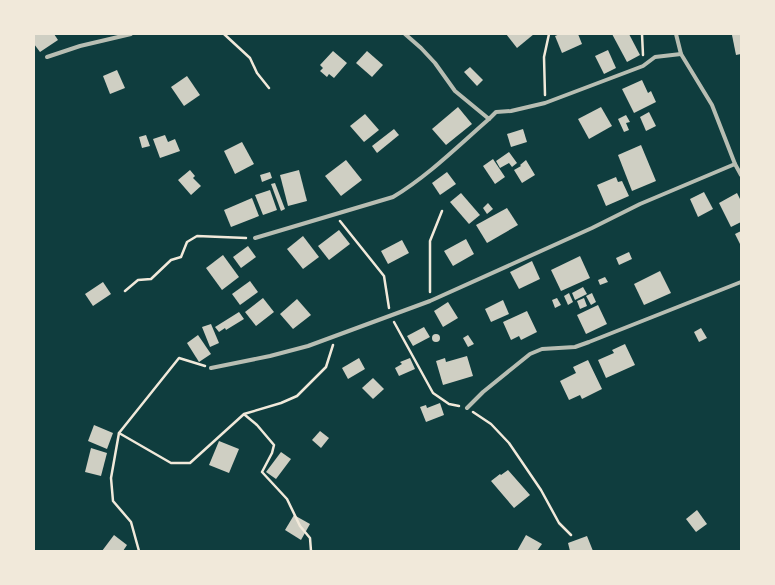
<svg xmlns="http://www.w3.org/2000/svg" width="775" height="585" font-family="Raleway,sans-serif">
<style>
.building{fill:#cfcfc3}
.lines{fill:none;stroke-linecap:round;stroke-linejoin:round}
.path{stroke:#f1e9da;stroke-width:2.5}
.minor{stroke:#b8beb3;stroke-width:4}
</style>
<rect width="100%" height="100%" fill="#0f3d3e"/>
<g class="building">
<polygon points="34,34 54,34 58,40 40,52 34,44"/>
<polygon points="506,34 534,34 517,48"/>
<polygon points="560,34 578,34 582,44 562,53 555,36"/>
<polygon points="612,34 629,34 640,55 627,62"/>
<polygon points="739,34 741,34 741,54 736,55 732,35"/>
<polygon points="608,50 616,68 604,74 595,56"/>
<polygon points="333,51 347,63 334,78 329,74 327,77 320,71 323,68 320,65"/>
<polygon points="367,51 383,65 372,77 356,63"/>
<polygon points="470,67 483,80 477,86 464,72"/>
<polygon points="117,70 125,88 110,94 103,76"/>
<polygon points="187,76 200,95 184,106 171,87"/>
<polygon points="642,80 648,93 651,91 656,102 634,113 622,89"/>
<polygon points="458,107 472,124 446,145 432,129"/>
<polygon points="601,107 612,126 589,139 578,119"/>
<polygon points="649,112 656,126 646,131 640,117"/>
<polygon points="365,114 379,130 364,142 350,126"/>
<polygon points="626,115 630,122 626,123 629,130 624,132 618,119"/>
<polygon points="394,129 399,135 377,153 372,146"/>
<polygon points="523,129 527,142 511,147 507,134"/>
<polygon points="146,135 150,146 142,148 139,137"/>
<polygon points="165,135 168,142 175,139 180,151 160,158 153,139"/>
<polygon points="242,142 254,164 235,174 224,151"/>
<polygon points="641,145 656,181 632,191 618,155"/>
<polygon points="509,152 517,163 512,167 509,163 500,168 496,161"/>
<polygon points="493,159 505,177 495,184 483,166"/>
<polygon points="346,160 362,180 341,196 325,176"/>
<polygon points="526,160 535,175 522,183 514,170 521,166 520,165"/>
<polygon points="190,170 195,176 193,178 201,186 191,195 178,180"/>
<polygon points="299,170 307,201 288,206 280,175"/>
<polygon points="270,172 272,178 262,182 260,175"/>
<polygon points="447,172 456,184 440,195 432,183"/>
<polygon points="616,177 618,182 622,181 629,196 606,206 597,185"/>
<polygon points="275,183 285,209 281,211 271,184"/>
<polygon points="270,190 277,210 263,215 255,195"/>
<polygon points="704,192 713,209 698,217 690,199"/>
<polygon points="461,193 480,215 469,224 450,202"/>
<polygon points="737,193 741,201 741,222 731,227 719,203"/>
<polygon points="252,198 259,216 231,227 224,210"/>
<polygon points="488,203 493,209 487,214 483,208"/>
<polygon points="507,208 518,225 487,243 476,225"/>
<polygon points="339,230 350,244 329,260 318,246"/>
<polygon points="741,231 741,246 735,234"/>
<polygon points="303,236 319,257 303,269 287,249"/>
<polygon points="466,239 474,254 453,266 444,251"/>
<polygon points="402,240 409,253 388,264 381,251"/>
<polygon points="248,246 256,257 241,268 233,257"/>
<polygon points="629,252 632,259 619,265 616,258"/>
<polygon points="223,255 239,277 222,290 206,268"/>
<polygon points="580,256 590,278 561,291 551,270"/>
<polygon points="532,261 540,279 519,289 510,272"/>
<polygon points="660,271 671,293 644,305 634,284"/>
<polygon points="605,277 608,282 600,285 598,280"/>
<polygon points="250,281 258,292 240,305 232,294"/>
<polygon points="103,282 111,294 93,306 85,294"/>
<polygon points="583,287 587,294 575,300 572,293"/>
<polygon points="569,293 573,302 568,305 564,296"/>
<polygon points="592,293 596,302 591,305 586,296"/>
<polygon points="263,298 274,312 256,326 245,312"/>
<polygon points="557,298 561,305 555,308 552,300"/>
<polygon points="584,298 587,306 580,309 577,301"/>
<polygon points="297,299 311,315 293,329 280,314"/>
<polygon points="503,300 509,314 491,322 485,309"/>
<polygon points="448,302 458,318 443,327 434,311"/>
<polygon points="598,305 607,324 586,334 577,315"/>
<polygon points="527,311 537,332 521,340 519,336 511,340 503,322"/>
<polygon points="239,312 244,319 226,330 225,328 219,332 215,327"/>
<polygon points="211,324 219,343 210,347 202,327"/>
<polygon points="424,327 430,337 413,346 407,336"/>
<polygon points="701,328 707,338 699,342 694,332"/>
<circle cx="436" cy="338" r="4"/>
<polygon points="198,335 211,354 199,362 187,343"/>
<polygon points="468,335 474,344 468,347 463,338"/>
<polygon points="625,344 635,365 606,378 598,360 614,353 612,350"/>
<polygon points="467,356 473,376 443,385 436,361 445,358 446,362"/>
<polygon points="359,358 365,369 348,379 342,368"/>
<polygon points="410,358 415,369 399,376 395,368 402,364 400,362"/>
<polygon points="588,360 602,389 582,399 580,395 569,400 560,381 576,373 573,367"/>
<polygon points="373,378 384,389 373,399 362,388"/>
<polygon points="440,403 444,415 426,422 420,407 426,405 427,408"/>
<polygon points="94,425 113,433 107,449 88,441"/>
<polygon points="320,431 329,438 321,448 312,440"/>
<polygon points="219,441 239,449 229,473 209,465"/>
<polygon points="91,448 107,453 101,476 85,472"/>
<polygon points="281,452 291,459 276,479 266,472"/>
<polygon points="508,470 530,495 514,508 491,481 500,474 501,475"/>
<polygon points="697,510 707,524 696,532 686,519"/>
<polygon points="294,515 310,524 301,540 285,530"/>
<polygon points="114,535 127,545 123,551 102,551"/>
<polygon points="526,535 542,544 537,551 517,551"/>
<polygon points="587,536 593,551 570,551 568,543"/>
</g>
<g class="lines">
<g class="path">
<polyline points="224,34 250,58 257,73 269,88"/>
<polyline points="642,34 643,55"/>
<polyline points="545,95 544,57 549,34"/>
<polyline points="340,221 384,276 389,308"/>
<polyline points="125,291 138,280 151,279 171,260 181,257 187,242 197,236 246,238"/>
<polyline points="430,292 430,241 442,211"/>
<polyline points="394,322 433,393 449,404 459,406"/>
<polyline points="473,412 491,424 509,443 541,490 559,523 571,535"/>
<polyline points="245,415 257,425 274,445 272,453 262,472 287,499 300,526 310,538 311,551"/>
<polyline points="119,433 171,463 190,463 244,414 281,403 297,396 326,367 333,345"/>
<polyline points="139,551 131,522 113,501 111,478 119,433 179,358 205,366"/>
</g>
<g class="minor">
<polyline points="405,34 421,48 435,63 455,91 489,119 496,112 511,111 545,103 643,66 655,57 681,54"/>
<polyline points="676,34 681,54 712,105 735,164 741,175"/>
<polyline points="47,57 80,46 131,34"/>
<path d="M255 238 393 197C428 176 458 146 489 119"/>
<polyline points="211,368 270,356 308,346 430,301 592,228 640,204 735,164"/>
<polyline points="467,408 483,392 530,354 542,349 575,347 589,342 741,282"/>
</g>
</g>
<rect width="775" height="585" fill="none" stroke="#f1e9da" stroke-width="70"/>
</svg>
